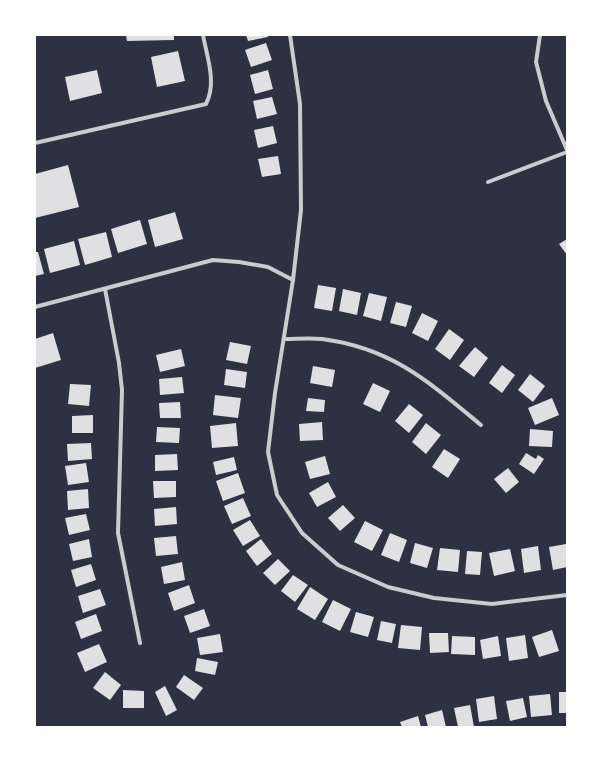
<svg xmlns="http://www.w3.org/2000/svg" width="602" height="762" font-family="'Fira Sans Condensed',sans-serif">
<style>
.building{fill:#e0e0e3}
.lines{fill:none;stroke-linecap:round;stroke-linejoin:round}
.minor{stroke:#caccd0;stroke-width:4}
</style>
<rect width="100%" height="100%" fill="#2d3142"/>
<g class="building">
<polygon points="126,35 174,35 174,40 127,41"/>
<polygon points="246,35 267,35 268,37 248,41"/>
<polygon points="266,43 272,60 251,67 245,50"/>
<polygon points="178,51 185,81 157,87 151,57"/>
<polygon points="97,70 102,93 70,101 65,77"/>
<polygon points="268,70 273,89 255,94 250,75"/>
<polygon points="272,97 277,114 257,119 253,101"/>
<polygon points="273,126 277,143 258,148 254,130"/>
<polygon points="278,156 281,174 262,177 258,159"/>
<polygon points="68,165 79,207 35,218 35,174"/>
<polygon points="175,212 183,239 155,247 148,220"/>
<polygon points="140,220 147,244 118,253 111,229"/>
<polygon points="106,232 112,257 85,265 78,239"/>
<polygon points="567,239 567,255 559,244"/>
<polygon points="74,241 80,265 50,273 44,249"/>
<polygon points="35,252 38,252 44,274 35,276"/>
<polygon points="318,285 336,288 332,311 314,308"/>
<polygon points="343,289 361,293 357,315 339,311"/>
<polygon points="369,293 387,297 381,321 363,316"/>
<polygon points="396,302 412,306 406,327 390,323"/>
<polygon points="422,313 438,321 428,341 412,333"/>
<polygon points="449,329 464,340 450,360 435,349"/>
<polygon points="53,333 61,360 35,368 35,339"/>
<polygon points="230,342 251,346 247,364 226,360"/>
<polygon points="475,347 488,358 474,377 459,366"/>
<polygon points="181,349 185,366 160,372 156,355"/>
<polygon points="502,365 515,375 502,393 489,383"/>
<polygon points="313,366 335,370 332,387 310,383"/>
<polygon points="226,369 247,372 245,388 224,385"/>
<polygon points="530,374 545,386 533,402 518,390"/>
<polygon points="182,377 184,393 160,395 159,379"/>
<polygon points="373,383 390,391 380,412 363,404"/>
<polygon points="70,384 91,385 89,406 68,404"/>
<polygon points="215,395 241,398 238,418 213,415"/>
<polygon points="308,398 325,400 324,412 306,411"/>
<polygon points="552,398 559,415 535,425 528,408"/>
<polygon points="180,402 181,418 160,418 159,403"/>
<polygon points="409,404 423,415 409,433 395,421"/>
<polygon points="93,415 93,433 72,433 72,416"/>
<polygon points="322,422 323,440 300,441 299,424"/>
<polygon points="236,423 238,446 212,448 210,426"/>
<polygon points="426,423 441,435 426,454 412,442"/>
<polygon points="157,427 180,428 179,443 156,442"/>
<polygon points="530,429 553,431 552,447 529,446"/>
<polygon points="91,443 92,459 68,461 67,444"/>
<polygon points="444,449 460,459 448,478 432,467"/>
<polygon points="526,453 536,459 538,455 544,459 534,474 519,464"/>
<polygon points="177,454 178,470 155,471 155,455"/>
<polygon points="325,456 330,474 310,479 305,462"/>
<polygon points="234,457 237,470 216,475 213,462"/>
<polygon points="86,463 89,482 68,485 65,466"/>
<polygon points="508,468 519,482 506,493 494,479"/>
<polygon points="238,473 245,493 223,501 216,481"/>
<polygon points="153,481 176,481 176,497 154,498"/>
<polygon points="328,482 336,497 317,507 309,493"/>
<polygon points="88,489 89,508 68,510 67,491"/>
<polygon points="243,498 251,516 232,524 224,506"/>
<polygon points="343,505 355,518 340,531 328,518"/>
<polygon points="176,507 177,524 155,526 154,509"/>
<polygon points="86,514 90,530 69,535 65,518"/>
<polygon points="250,520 260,536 243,546 233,530"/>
<polygon points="365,521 383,530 372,551 354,542"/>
<polygon points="390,533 407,540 399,562 381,555"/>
<polygon points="176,536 178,554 156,556 154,538"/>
<polygon points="89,539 92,557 73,561 69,544"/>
<polygon points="261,539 272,554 257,566 246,551"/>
<polygon points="415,543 433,548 427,568 410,563"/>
<polygon points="566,544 567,567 553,570 549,547"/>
<polygon points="538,546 541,570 524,573 521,549"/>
<polygon points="440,548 460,550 458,572 437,570"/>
<polygon points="510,549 515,571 494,576 489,553"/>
<polygon points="467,551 482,552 480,575 465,574"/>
<polygon points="278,559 290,571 275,585 263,573"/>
<polygon points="182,562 185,580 164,584 161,567"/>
<polygon points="91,564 96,580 76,587 71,570"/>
<polygon points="293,575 308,585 295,602 281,591"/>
<polygon points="189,585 195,603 174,611 168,593"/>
<polygon points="310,587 328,599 315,620 297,609"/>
<polygon points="100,589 106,605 83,613 78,596"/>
<polygon points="333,600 351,609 340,631 322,622"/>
<polygon points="204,609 210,626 190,633 184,616"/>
<polygon points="356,612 374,617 368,637 350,632"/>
<polygon points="96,614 102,631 81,639 75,622"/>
<polygon points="381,621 396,624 392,643 377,640"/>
<polygon points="401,625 422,627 420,650 398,648"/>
<polygon points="552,630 559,651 539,657 532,637"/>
<polygon points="429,633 448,633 449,652 430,653"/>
<polygon points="220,634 223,652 200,655 197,638"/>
<polygon points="525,635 528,658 509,661 506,638"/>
<polygon points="452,636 475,637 475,655 451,654"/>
<polygon points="498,636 501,656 483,659 480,640"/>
<polygon points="99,644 107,662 85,672 77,653"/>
<polygon points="197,658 218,662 215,675 195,671"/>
<polygon points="105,672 121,685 110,700 93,688"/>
<polygon points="184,675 203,688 194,700 176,687"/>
<polygon points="165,686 177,710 166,716 155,692"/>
<polygon points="123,690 144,691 144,708 123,708"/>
<rect x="559" y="692" width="8" height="21"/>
<polygon points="550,694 552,715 531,717 529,696"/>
<polygon points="494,696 497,719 479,722 476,699"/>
<polygon points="523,698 527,717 510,721 506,701"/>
<polygon points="470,705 474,727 458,727 454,708"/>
<polygon points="442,710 446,727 428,727 425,715"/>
<polygon points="418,716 421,727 402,727 400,722"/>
</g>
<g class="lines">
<g class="minor">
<polyline points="290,35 300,104 301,210 293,280 275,393 268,452 277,495 302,533 338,565 388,587 434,598 492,604 567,595"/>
<polyline points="540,35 536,62 546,101 567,150"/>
<path d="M35 143 206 104C217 83 207 57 203 35"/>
<polyline points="488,182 567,152"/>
<polyline points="105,289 119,363 122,390 118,533 140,643"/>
<polyline points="35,307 213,260 239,262 268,267 293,280"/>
<path d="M285 339C297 339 310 338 322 339 392 348 429 382 481 425"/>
</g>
</g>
<rect width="602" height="762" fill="none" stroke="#ffffff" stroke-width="72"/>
</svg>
